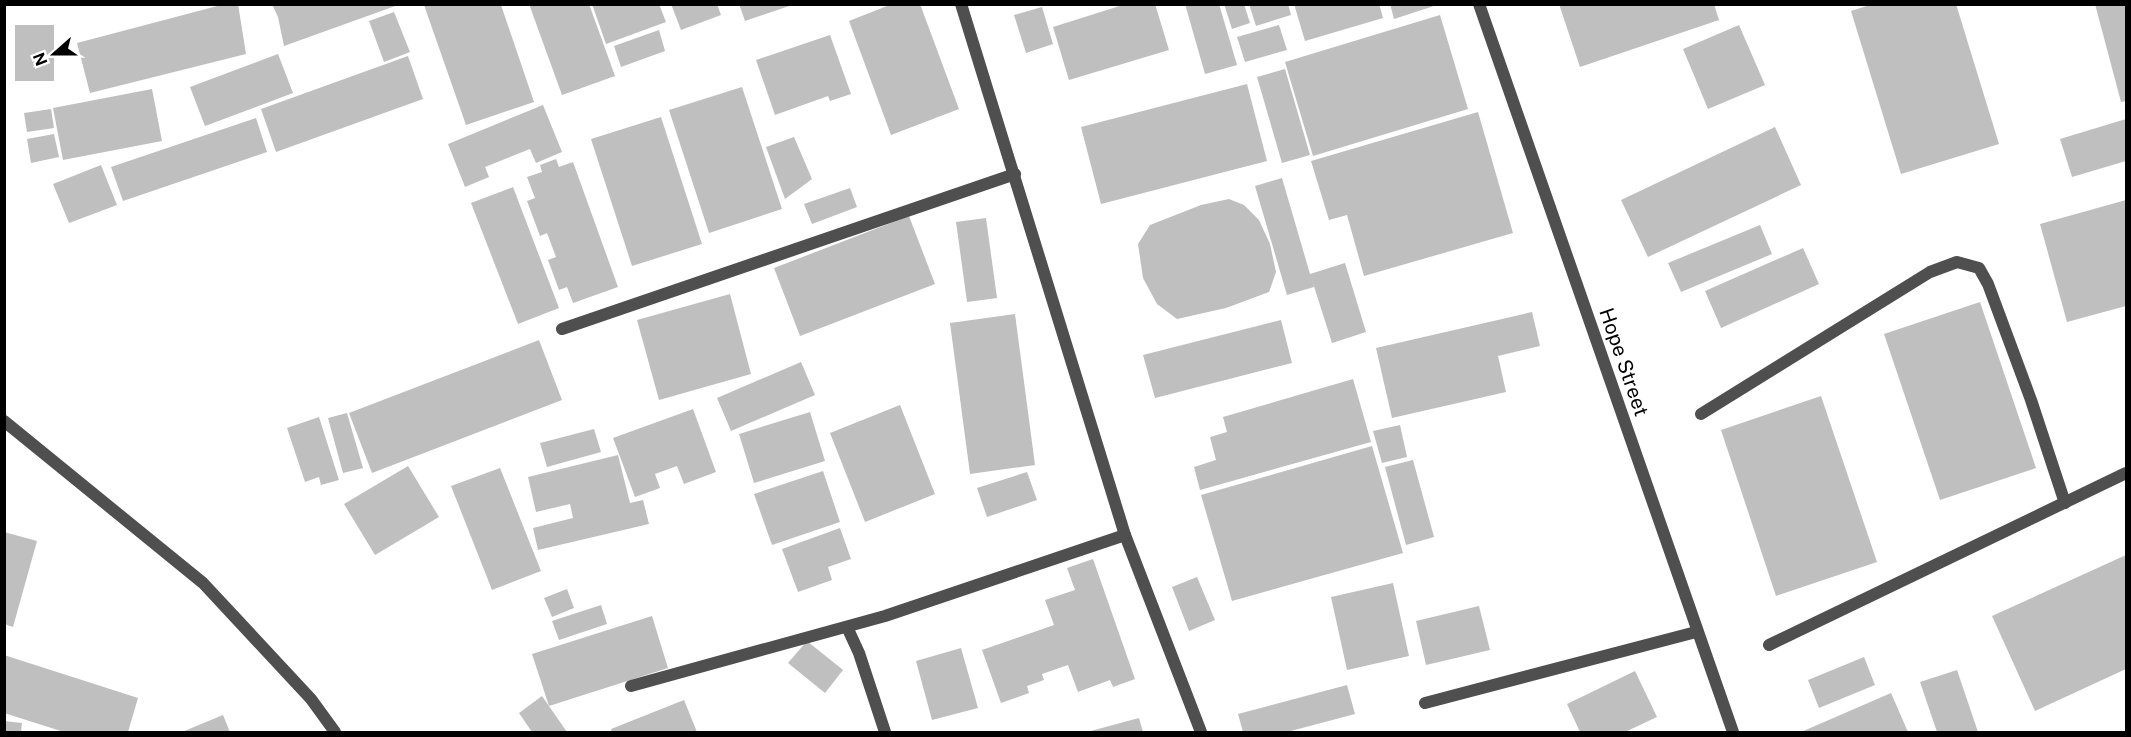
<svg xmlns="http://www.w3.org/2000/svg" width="2131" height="737" font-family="'Public Sans',sans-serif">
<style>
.building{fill:#bfbfbf}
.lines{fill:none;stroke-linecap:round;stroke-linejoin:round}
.minor{stroke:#4f4f4f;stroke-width:12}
.labels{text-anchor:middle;stroke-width:4.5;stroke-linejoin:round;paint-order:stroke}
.street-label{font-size:20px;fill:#000;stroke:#fff}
</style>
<rect width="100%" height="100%" fill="#fff"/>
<g class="building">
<polygon points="225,4 238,4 246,54 90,93 77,43"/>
<polygon points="272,4 398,4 398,5 284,46 278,17"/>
<polygon points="529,4 589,4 615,76 562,95"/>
<polygon points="592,4 659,4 666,22 606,44"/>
<polygon points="671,4 717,4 721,15 681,30"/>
<polygon points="739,4 792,4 792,5 745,21"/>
<polygon points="892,4 920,4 959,109 891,135 849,21"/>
<polygon points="1126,4 1155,4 1169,50 1069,80 1053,27"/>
<polygon points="1185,4 1219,4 1237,65 1205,74"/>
<polygon points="1224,4 1244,4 1250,23 1232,29"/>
<polygon points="1249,4 1288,4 1291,15 1256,26"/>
<polygon points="1294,4 1379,4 1383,18 1305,41"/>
<polygon points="1390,4 1433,4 1434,6 1394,19"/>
<polygon points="1559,4 1714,4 1719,20 1580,67"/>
<polygon points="1873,4 1956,4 1999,144 1901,174 1851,11"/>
<polygon points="2095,4 2126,4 2126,101 2121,102"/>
<polygon points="424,5 501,5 534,102 466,125"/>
<polygon points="1042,7 1053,44 1026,53 1014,15"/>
<polygon points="394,12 410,52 384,62 369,21"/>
<polygon points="1440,15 1468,109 1313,156 1285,62"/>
<rect x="15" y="25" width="39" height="56"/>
<polygon points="1279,25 1287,50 1245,62 1237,37"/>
<polygon points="1739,25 1765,85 1708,109 1683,49"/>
<polygon points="659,30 665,51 621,67 614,46"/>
<polygon points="830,35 851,94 830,101 828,96 775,115 756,60"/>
<polygon points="278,54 293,93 205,126 190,87"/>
<polygon points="408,56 423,99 276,152 261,109"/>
<polygon points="1285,69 1310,155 1282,163 1257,77"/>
<polygon points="1247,84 1267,161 1101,204 1081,127"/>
<polygon points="742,87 782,209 709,233 669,110"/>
<polygon points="152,89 162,141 63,160 53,108"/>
<polygon points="543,105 562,152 536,163 530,149 485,167 489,177 465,187 448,144"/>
<polygon points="51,109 54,128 27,132 24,113"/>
<polygon points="1478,112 1513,233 1364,276 1347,215 1329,220 1311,161"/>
<polygon points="661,117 702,244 632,266 591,139"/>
<polygon points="256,118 267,152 123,201 111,167"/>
<polygon points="2126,119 2126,161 2072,177 2060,139"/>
<polygon points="1775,127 1801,185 1648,257 1621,200"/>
<polygon points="54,134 59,157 31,163 27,139"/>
<polygon points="794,137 812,179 785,199 766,147"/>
<polygon points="556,159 559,167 573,162 618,287 573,303 567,287 559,290 548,260 556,257 547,233 540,236 527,201 535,198 527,177 542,172 540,165"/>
<polygon points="101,165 117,205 69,223 53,184"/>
<polygon points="1282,178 1310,274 1345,263 1366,332 1332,343 1312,280 1314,287 1287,295 1255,186"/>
<polygon points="513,187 559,308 518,324 471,203"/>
<polygon points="850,188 857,207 812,224 804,204"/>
<polygon points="1229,199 1244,205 1259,220 1270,244 1276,272 1269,292 1226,308 1177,319 1157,304 1143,278 1138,244 1150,225 1201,205"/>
<polygon points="2126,200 2126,306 2067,322 2040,224"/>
<polygon points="909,216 935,284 800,336 774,268"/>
<polygon points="986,218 997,298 967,302 956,222"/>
<polygon points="1760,225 1772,254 1681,292 1668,263"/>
<polygon points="1803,248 1819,284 1721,328 1705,291"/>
<polygon points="730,294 751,374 659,400 637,320"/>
<polygon points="1980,302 2036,468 1940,500 1884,334"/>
<polygon points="1532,312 1540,346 1498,356 1506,392 1392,418 1376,348"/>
<polygon points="1015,314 1035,465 970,474 950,323"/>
<polygon points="1281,320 1292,363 1155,398 1143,355"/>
<polygon points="539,340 562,400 372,473 349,413"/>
<polygon points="801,362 815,395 731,431 717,398"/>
<polygon points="1353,379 1371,442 1200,490 1194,467 1216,460 1210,437 1227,432 1223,417"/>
<polygon points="1821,396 1877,562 1776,596 1721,430"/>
<polygon points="900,405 935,494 865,522 830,433"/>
<polygon points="693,409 716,472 684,484 677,466 655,474 660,488 635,497 613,438"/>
<polygon points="810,412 825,461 754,483 739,434"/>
<polygon points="347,413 363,468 343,473 328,418"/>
<polygon points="319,417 339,480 321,485 319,477 305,482 287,428"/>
<polygon points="1400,425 1407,457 1382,463 1373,431"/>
<polygon points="594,429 601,452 547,467 540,443"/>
<polygon points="1372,446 1403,553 1232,601 1201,495"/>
<polygon points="618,455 630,503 643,500 649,524 538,550 533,528 573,518 570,504 536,512 528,477"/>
<polygon points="1413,460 1434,537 1406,545 1385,467"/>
<polygon points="408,466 439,517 375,555 344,504"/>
<polygon points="500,468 541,571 492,590 451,486"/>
<polygon points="823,471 840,522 772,545 754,494"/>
<polygon points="1027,472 1037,500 987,517 977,488"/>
<polygon points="840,528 851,559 828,567 832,580 798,592 782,549"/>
<polygon points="4,532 37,541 13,627 4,624"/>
<polygon points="2126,555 2126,669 2035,711 1992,616"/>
<polygon points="1093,559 1135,679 1113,687 1110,680 1078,692 1068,665 1042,674 1044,680 1027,686 1029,693 1001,703 982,650 1054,625 1045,600 1075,590 1067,568"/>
<polygon points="1197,577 1215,620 1189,631 1172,587"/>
<polygon points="1393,583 1409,656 1347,670 1331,597"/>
<polygon points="567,589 574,608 552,617 544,598"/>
<polygon points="601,605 607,624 559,640 552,621"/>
<polygon points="1479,606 1490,650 1426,665 1416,621"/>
<polygon points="652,616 668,668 549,706 532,654"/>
<polygon points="807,641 843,670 825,693 788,663"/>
<polygon points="961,648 978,708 932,720 916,661"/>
<polygon points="4,655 138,698 128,732 64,732 4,713"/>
<polygon points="1864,657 1875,685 1819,708 1808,680"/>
<polygon points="1957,670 1978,732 1937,732 1920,682"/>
<polygon points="1635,671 1657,717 1625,732 1580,732 1567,704"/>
<polygon points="1347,685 1355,714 1287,732 1243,732 1238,714"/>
<polygon points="1891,693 1908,732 1801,732"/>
<polygon points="542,696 551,709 567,732 532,732 519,713"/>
<polygon points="684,700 697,732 612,732 611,729"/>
<polygon points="223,715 230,732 182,732"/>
<polygon points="1139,718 1143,732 1087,732"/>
<polygon points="4,721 22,723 21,732 4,732"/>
</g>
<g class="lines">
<g class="minor">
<polyline points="961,4 1125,535 1201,732"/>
<polyline points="1479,4 1733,732"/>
<polyline points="562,329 1015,174"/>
<polyline points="1701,414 1930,272 1957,262 1979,268 1988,284 2031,400 2065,503"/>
<polyline points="4,421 203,583 311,699 335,732"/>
<polyline points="847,627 859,653 885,732"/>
<polyline points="1769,645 2126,473"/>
<polyline points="631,686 885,616 1125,535"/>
<polyline points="1425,703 1696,632"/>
</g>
</g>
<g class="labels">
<g class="street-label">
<text transform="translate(1624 362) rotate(71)" y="7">Hope Street</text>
</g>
</g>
<rect width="2131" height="737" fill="none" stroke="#000000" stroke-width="12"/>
<g transform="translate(54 54) rotate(249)" stroke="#ffffff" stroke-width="4.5" paint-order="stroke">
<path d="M0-4.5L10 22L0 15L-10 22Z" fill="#000000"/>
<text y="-9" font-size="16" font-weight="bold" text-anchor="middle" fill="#000000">N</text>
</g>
</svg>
